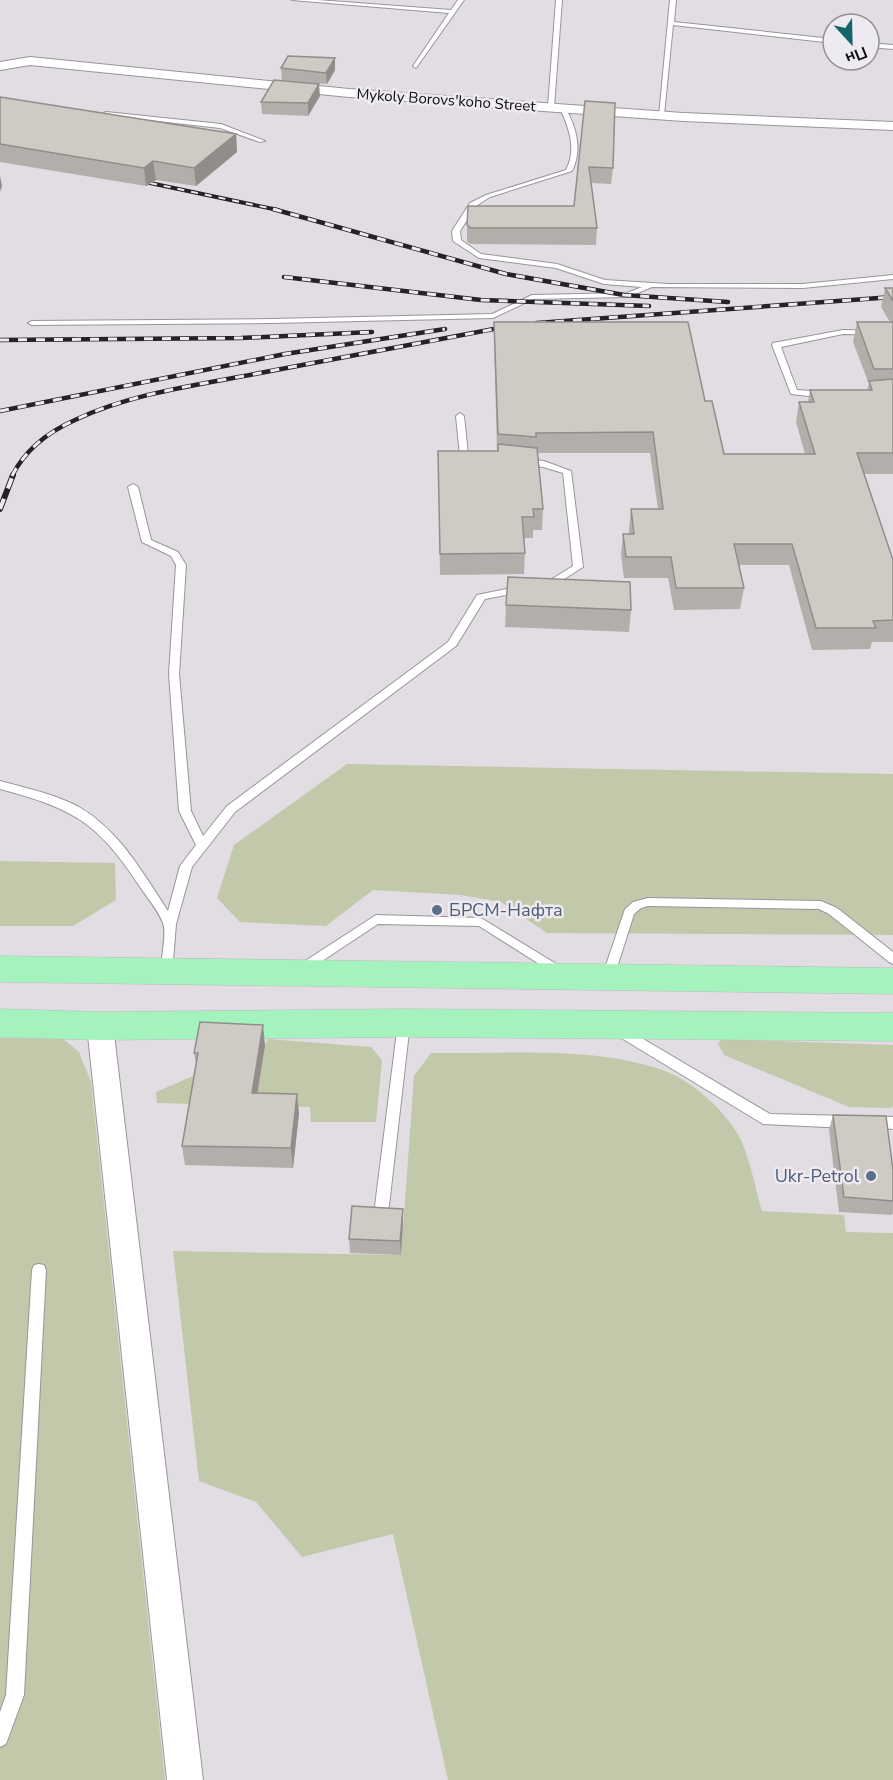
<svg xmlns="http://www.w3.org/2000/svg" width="893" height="1780" font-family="'Nunito Sans',sans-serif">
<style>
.green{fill:#c2c9ab}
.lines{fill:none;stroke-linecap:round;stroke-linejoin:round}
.lane-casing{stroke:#98959a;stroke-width:2}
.street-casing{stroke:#98959a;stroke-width:2}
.primary-casing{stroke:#bbbbbc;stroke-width:1}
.lane{fill:#fff;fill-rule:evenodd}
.street{fill:#fff;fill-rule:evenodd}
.primary{fill:#a4f2be;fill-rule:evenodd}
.rail-far2-casing{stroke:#242225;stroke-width:4}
.rail-far1-casing{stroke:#242225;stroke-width:4.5}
.rail-casing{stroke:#242225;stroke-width:6}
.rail-far2{stroke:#eeeaf1;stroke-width:2;stroke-dasharray:7;stroke-linecap:butt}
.rail-far1{stroke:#eeeaf1;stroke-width:3;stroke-dasharray:9;stroke-linecap:butt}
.rail{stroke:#eeeaf1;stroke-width:4;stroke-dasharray:11;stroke-linecap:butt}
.wall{fill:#b3aea9}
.shaded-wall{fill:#928d8a}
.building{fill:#d0cac5;stroke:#928d8a;stroke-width:1.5}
.service-dot{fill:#5c6f8a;stroke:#eeeaf1;stroke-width:2}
.labels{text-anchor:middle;stroke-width:5;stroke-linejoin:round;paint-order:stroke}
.far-street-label{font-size:15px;fill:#0d0c0e;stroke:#eeeaf1}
.service-label{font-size:18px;fill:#4e5e75;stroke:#eeeaf1;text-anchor:start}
</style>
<rect width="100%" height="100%" fill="#e1dde3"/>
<g class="green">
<polygon points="347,764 893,774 893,935 547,933 501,902 461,895 373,890 326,926 240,922 217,898 234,845"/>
<polygon points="0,861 115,863 116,900 73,926 0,926"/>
<polygon points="0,1038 63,1039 79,1052 91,1082 165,1780 0,1780"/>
<polygon points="268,1039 371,1047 382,1060 376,1122 311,1122 310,1107 157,1103 156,1092 265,1045"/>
<polygon points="722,1039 893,1045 893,1106 890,1108 849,1107 724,1055 718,1044"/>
<path d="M431 1053C502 1054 588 1046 657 1068 688 1078 720 1105 737 1133 749 1152 755 1188 762 1211L844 1215 846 1232 893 1233V1780H448L393 1534 302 1557 256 1502 199 1481 173 1251 401 1255 414 1076Z"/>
</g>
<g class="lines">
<defs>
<g id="lane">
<polygon points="292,0 317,0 451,10 458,0 464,0 416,68 413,66 449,13"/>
<polygon points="556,0 562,0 554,107 551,109 548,107"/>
<polygon points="670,0 676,0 674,22 833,39 833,43 673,25 664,115 659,116"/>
<polygon points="869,43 893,45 893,49 869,47"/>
<path d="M563 106 565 107C576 127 583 149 572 171L490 197 476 206 460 231 461 240 481 254 557 264 605 280 668 284H803L893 275V279L803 288 652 287 628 297 533 299 493 318 272 323 32 325 28 323 32 321 272 319 492 314 532 295 627 293 642 287 604 284 556 268 479 258 453 241 452 231 470 203 486 195 566 170C577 149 569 128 560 108Z"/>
<polygon points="106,112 221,124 265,141 260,142 220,128 104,115 104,113"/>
<polygon points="843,330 893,331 893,335 843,334 781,347 797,390 826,392 830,395 826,398 791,394 772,345 773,343"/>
<polygon points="460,413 464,416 468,454 478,456 478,460 464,459 460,456 456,416"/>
<polygon points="522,459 544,461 571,471 583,567 558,583 544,587 539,584 541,582 552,579 573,566 563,473 543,467 519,464 519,460"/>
<path d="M133 484 138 487 151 540 178 552 186 565 179 674 191 811 203 836 227 806 448 642 477 595 521 586 526 589 521 592 485 599 456 646 235 812 192 867 176 924 172 973 170 976H162L160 973C161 962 167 932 163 923 158 910 146 896 138 884 97 821 71 808 0 789V781C26 788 55 794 79 807 119 830 143 873 168 911L180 866 196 845 179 811 169 674 176 565 171 556 142 542 128 487Z"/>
<polygon points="648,898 821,901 837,908 893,952 893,964 889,962 829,914 819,909 648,906 641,908 634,914 614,977 612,980 604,980 602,977 625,909 633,902"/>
<polygon points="376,915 481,918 563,968 565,971 563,974 555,974 479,926 378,924 307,971 299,971 297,968 299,965"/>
<polygon points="404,1018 409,1019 410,1023 389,1206 387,1210 382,1212 377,1210 375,1206 398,1023 399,1019"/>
<polygon points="623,1027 770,1114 848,1116 853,1118 855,1122 853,1126 848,1128 763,1124 618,1036 616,1032 618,1028"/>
<polygon points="871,1116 893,1117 893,1129 866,1126 864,1122 866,1118"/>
<polygon points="39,1264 44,1265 46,1270 24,1695 6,1744 0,1747 0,1712 6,1695 32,1270 34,1265"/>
</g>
<g id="street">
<polygon points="30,57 349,89 683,113 893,122 893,130 683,121 349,97 30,65 0,70 0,62"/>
<polygon points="100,1016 109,1019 113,1026 203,1780 167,1780 87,1026 91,1019"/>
</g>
<g id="primary">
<polygon points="0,956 893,968 893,994 0,982"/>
<polygon points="0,1009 100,1012 404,1009 893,1013 893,1041 404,1037 100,1040 0,1037"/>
</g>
</defs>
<use href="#lane" class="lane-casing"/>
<use href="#street" class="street-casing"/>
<use href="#primary" class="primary-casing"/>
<use href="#lane" class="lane"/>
<use href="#street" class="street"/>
<use href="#primary" class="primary"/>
<defs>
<polyline id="rail-far2" points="150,183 278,210"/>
<g id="rail-far1">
<polyline points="273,209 506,274 624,295 728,302"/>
<polyline points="284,277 481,300 649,306"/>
<polyline points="537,323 893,297"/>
<polyline points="0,340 241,338 372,332"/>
<polyline points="0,411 285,354 445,329"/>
<path d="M12 476C25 450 48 432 75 420 132 393 198 385 260 373 343 357 427 342 510 326"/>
</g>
<polyline id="rail" points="0,509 13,475"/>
</defs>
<use href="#rail-far2" class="rail-far2-casing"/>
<use href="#rail-far1" class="rail-far1-casing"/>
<use href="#rail" class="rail-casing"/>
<use href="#rail-far2" class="rail-far2"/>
<use href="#rail-far1" class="rail-far1"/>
<use href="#rail" class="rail"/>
</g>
<g class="wall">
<polygon points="335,58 335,70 327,84 282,80 281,68"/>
<polygon points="320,96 308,116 262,114 261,102"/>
<polygon points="0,97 236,134 237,152 196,186 156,180 146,186 0,162"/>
<polygon points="585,101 613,168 611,184 591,183 597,228 596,245 471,244 467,242 467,225 574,206"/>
<polygon points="885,288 893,288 893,474 864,474 893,560 893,642 872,642 870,649 812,650 789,565 739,565 744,588 740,609 674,610 668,578 624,578 621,555 623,534 629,534 629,530 631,509 658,509 650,453 538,453 543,509 542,530 533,530 533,538 524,538 525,553 524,574 440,575 438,451 497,451 494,341 494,322 705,401 724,454 805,454 796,422 799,402 808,402 810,390 867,390 869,384 853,342 857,322 890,322 881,307"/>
<polygon points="506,605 631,610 629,632 505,627"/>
<polygon points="265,1045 258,1093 299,1113 293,1168 185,1165 182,1146 196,1064 194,1053"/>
<polygon points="833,1115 893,1170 893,1213 892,1215 839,1212 829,1130"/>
<polygon points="403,1223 401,1255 350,1253 349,1239"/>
</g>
<g class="shaded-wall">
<polygon points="335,58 335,70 327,84 326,73"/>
<polygon points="319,84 320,96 308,116 308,103"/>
<polygon points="236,134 237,152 196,186 194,168"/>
<polygon points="153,161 156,180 146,186 144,168"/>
<polygon points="0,176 2,186 0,192"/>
<polygon points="263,1025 265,1045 254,1112 252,1093"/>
<polygon points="297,1094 299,1113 293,1168 291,1148"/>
<polygon points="403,1209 403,1223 401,1255 400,1241"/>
</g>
<g class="building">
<polygon points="288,56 335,58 326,73 281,68"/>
<polygon points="274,80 319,84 308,103 261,102"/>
<polygon points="0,97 236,134 194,168 153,161 144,168 0,144"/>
<polygon points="585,101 615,103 613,168 589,167 597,228 471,228 467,225 468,206 574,206"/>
<polygon points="885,288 893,288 893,301"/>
<polygon points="494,322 688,322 705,401 712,401 724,454 815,454 799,402 814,402 810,390 872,390 869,381 893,379 893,453 857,453 893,560 893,620 873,621 876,628 816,628 792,544 734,544 744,588 676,588 671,557 626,557 623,534 634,534 631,509 663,509 653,432 536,433 536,437 498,434"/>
<polygon points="857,322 893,322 893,369 874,369"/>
<polygon points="498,444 537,448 543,509 533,509 534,517 522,517 525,553 440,554 438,451 498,451"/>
<polygon points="508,577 630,582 631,610 506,605"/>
<polygon points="200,1022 263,1025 252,1093 297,1094 291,1148 182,1146 198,1053 194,1053"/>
<polygon points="833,1115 886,1116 893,1170 893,1201 844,1197"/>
<polygon points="352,1206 403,1209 400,1241 349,1239"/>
</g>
<g class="service-dot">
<circle cx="437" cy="910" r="6"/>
<circle cx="871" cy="1176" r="6"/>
</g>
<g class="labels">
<g class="far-street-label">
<text transform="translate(446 100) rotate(4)" y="5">Mykoly Borovs'koho Street</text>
</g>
<g class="service-label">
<text x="449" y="916">БРСМ-Нафта</text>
<text x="859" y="1182" text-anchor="end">Ukr-Petrol</text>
</g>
</g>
<g transform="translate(851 42) rotate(158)"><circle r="28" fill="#eeeaf1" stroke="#949196" stroke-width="1.5"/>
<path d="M0-4.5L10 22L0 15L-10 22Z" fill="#15636c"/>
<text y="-9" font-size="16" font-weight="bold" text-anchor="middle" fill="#0d0c0e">Пн</text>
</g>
</svg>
